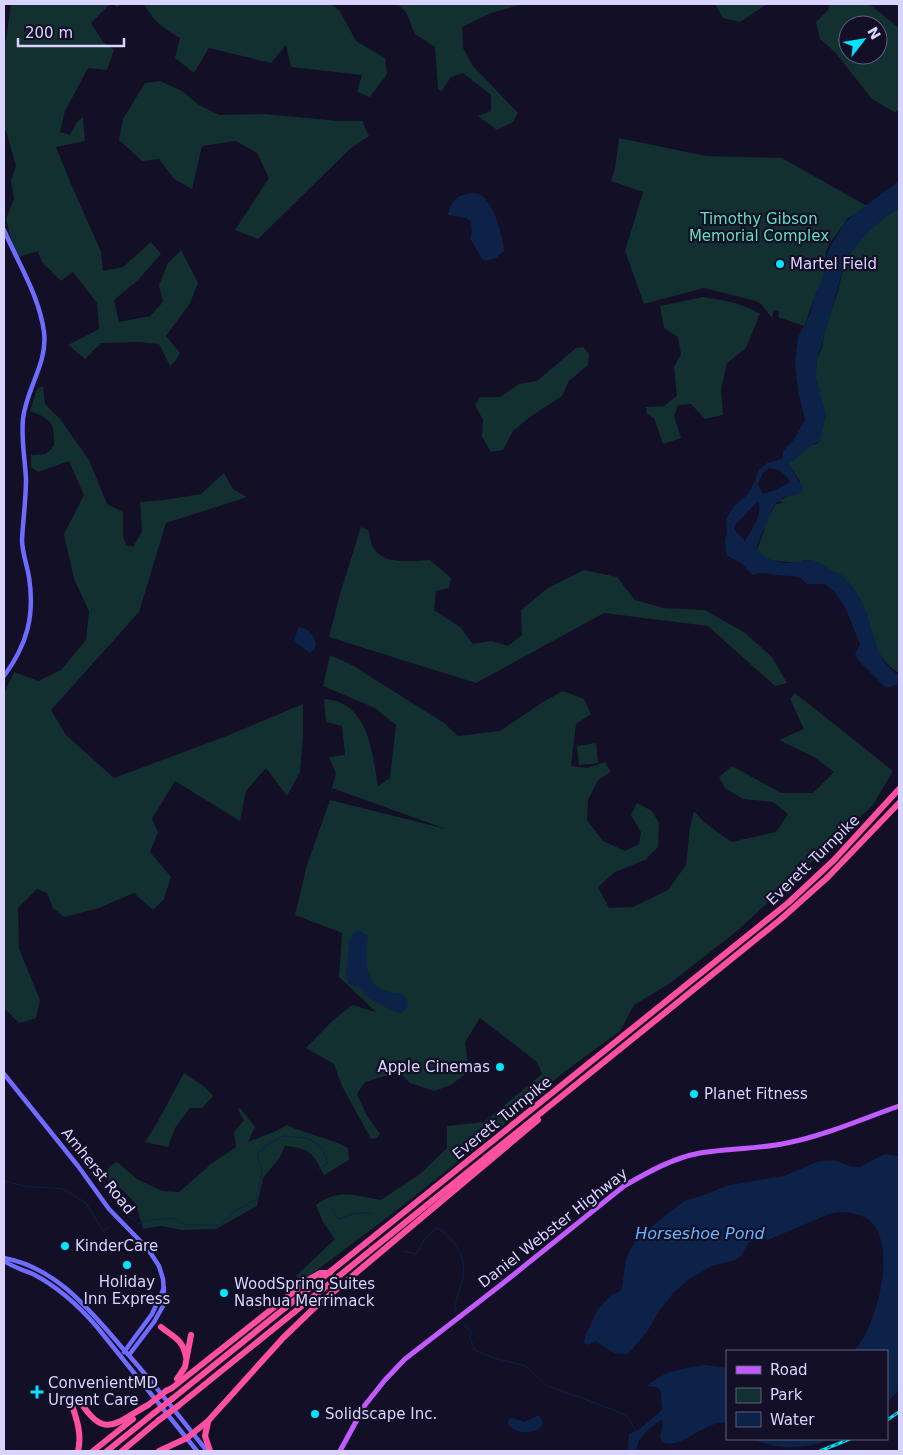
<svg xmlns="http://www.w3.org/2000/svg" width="903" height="1455" font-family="'DejaVu Sans',sans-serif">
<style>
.green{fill:#12302f;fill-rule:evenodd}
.water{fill:#0c2248;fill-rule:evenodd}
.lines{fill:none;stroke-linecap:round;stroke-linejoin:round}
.stream{stroke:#0c2248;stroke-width:1}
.secondary{stroke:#6f6bff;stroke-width:4.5}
.primary{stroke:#c25bff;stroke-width:5}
.highway{stroke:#ff4fa3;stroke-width:6}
.rail-casing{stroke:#00e5ff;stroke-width:3}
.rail{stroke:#130f26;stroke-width:1;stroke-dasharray:4;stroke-linecap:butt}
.highway-bridge{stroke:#ff4fa3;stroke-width:6}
.poi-dot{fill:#00e5ff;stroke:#130f26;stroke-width:2}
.labels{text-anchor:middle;stroke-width:4.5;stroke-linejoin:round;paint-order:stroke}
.park-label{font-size:15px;fill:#5fe0c0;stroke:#130f26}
.poi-label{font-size:15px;fill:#d9d4ff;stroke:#130f26;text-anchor:start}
.street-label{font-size:15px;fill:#d9d4ff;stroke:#130f26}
.water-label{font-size:16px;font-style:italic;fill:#62b6ff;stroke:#130f26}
</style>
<rect width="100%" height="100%" fill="#130f26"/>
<g class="green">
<polygon points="11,4 120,4 118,7 110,4 91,23 103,42 114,50 107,70 88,68 65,111 60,132 70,135 77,122 83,117 85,141 56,147 71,184 101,252 103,271 123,267 151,242 161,254 138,280 114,300 119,322 150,316 163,302 159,285 168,263 181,250 198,283 190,303 166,336 180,353 176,360 170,366 159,344 139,342 101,343 85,359 68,345 99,329 97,303 73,272 61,281 42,262 38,251 16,258 6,219 14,199 11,181 16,166 6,131 4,130 4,42 6,40"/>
<path d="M144 4H331L340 11 356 41 385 58 387 74 370 97 357 92 362 75 291 67 286 45 271 63 209 48 194 73 175 58 180 38C162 28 154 21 144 4Z"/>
<polygon points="397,4 524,4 491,13 462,27 463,48 473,66 518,113 513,122 497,130 478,116 491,111 491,95 463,73 451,77 441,92 438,88 435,47 415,34 406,12"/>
<polygon points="715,4 767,4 740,22 723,18"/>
<path d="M830 4H869L899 28V111L894 112 872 99 835 52 820 39 816 22 828 10ZM848 25H878V55H848Z"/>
<polygon points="160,81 182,91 199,105 219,115 264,114 339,121 362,121 369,136 351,148 258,239 235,230 269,178 257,153 236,141 202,146 192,189 174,179 159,159 142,161 119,140 123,119 145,83"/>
<polygon points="619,138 706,156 782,158 867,206 848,218 830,243 826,251 825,275 816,293 804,326 778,317 779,311 774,310 772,318 761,304 756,301 704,288 644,304 625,251 643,192 611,181 615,169"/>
<path d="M899 207V673C863 652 873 602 843 578L805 560 797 563 766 560 759 553 757 550 764 531 765 522 776 504 782 503V502L777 501 780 498 782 499 787 497 800 481 789 464V462L811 445 816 444 820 441 815 382 816 362 822 348 826 324 838 292 843 269 848 256 857 242 877 223Z"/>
<path d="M703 297C724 300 742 303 760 314L746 348 727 363 721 389 723 415 705 419 691 404 678 405 674 416 681 438 663 444 654 418 647 414 646 407 664 406 677 396 674 367 681 354 678 337 664 328 660 306Z"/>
<polygon points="583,347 589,354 588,365 569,381 562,396 530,417 513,431 503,450 491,452 482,437 483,420 475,405 480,397 500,397 519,384 537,381 576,348"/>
<path d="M43 386 45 404 60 419 89 460 107 504 123 512V536L126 545 133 547 142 531 140 502 164 500 201 494 224 473 233 489 247 497 166 523 139 612 51 710 66 735 114 778 224 737 303 704V738L300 772 287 796 266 768 246 791 240 821 175 781 152 819 158 832 150 852 171 877 164 899 153 910 134 893 99 908 64 917 53 908 47 893 37 889 18 908 19 949 40 1000 36 1018 19 1023 4 1008V693L14 672 38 681 61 670 86 640 89 611 74 579 64 534 84 495 69 461 38 472 31 467V455L46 454 54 446C55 423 51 419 30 411L37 389Z"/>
<path d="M361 527 368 530C370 535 370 540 372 545 381 566 413 561 430 560L451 578 449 588 436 591 434 610 460 627 473 644 491 641 508 646 522 635 521 610 548 588 584 570 617 577 635 600 664 608 705 610 745 633 772 657 787 683 775 686 708 626 604 613 476 683 329 637 340 594Z"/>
<path d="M330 655 352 665 444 723 458 736 500 731 543 702 563 691 584 699 591 714 576 724 571 766 587 768 605 762 611 772 598 780 588 800 587 820 603 841 625 851 639 844 641 832 631 815 637 803 652 811 659 823 658 847 645 860 615 872 598 887 609 908 633 907 668 890 686 865 690 827 694 811 704 822 731 842 776 832 788 814 773 802 743 799 725 788 719 777 732 766 781 793H813L834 772 814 757 779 740 804 729 790 699 795 693 893 771 873 805 737 931 669 984 634 1005 620 1031 564 1072 494 1133 396 1211 301 1282 296 1276 335 1239 323 1222 316 1205C338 1188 355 1196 381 1200L419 1175 447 1148V1126L484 1122 542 1074 537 1062 480 1018 465 1042 469 1071 451 1085 434 1091 410 1083 399 1072 365 1082 357 1094 366 1114 380 1134 376 1138 371 1139 342 1086 334 1064 306 1048 332 1021 352 1005 376 1012 339 977 342 933 295 915 307 865 330 800 446 829 332 788 336 774 329 757 345 755 342 726 326 722 324 699C368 701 372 751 378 786L390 778 396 725 375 708 323 686Z"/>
<polygon points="596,743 598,763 579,765 577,746"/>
<path d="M184 1073 206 1088 213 1096 202 1108H190L175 1128 168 1147 145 1142C160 1120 171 1096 184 1073Z"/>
<path d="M240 1108 255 1127 248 1142 276 1131 287 1125C308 1135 328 1137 348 1148L349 1160 324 1175C313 1153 310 1148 285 1146L280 1157 263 1178 257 1206 216 1229 182 1230 161 1226 143 1229 136 1204 120 1188 105 1177 110 1166 117 1162 137 1179 162 1191 179 1192 211 1164 236 1147 234 1132 244 1120 238 1110Z"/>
</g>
<g class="water">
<path d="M899 181V208C877 222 857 240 845 263L817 361 816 378 826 415 820 441C807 446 801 457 789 463L803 489 801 493 781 498 773 507 756 548C765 561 782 565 797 562 801 561 805 560 809 560 819 561 824 566 833 571 835 572 838 573 840 574 850 582 860 596 865 608 873 629 877 664 899 675V684L886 688 858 660 855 654 860 644 847 612 836 593 825 584H807L799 577 759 573 753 575 741 563 726 555 725 540 727 533 726 519 734 506 748 494 755 481 759 469 767 463 782 459 783 451 793 441 805 420 798 390 795 364 798 337 810 314 814 298 822 280 828 251 843 225 853 215ZM769 468C780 469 785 473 790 482L776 490 763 494 758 485 762 474ZM757 502H759C762 515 752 530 745 541L734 529 736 524Z"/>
<path d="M471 193C474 193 476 193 479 194 494 202 503 235 504 251L496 258 484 261C478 254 476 246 470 239L472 232 471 222 466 218 448 215C452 200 455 196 471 193Z"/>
<path d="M299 627 306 629C315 636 321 645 310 653L296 643 294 639Z"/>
<path d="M358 930 368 936C365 956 363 986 389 992 399 994 404 991 408 1002L407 1008 402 1013H397L368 998 357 986 350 985C343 974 347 969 348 958 349 947 347 936 358 930Z"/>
<path d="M884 1154 899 1156V1390L887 1402V1351H854C879 1324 903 1228 859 1215 848 1212 840 1211 829 1214L768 1240 763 1238 749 1242 741 1256 735 1260 712 1266 688 1280 673 1293 656 1316 647 1332 629 1353C615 1358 606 1347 596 1341L587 1345 584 1343 585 1336 598 1309 610 1296 620 1291 622 1287 626 1259 630 1250 637 1238 684 1201 704 1195 729 1185 784 1176 817 1162 828 1160 837 1161 852 1167H860Z"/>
<path d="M705 1365 727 1368V1423C703 1420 684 1450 663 1442L660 1437 663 1423 661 1420C649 1429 638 1436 636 1451H626L628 1449 629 1434 641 1428 663 1409C659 1403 665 1389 655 1387 653 1386 650 1387 647 1386 663 1371 684 1368 705 1365Z"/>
<path d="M539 1415 543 1422 542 1426C531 1435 518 1434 508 1425L509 1419 512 1418 524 1422Z"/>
<path d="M753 1439H832C806 1449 778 1451 753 1439Z"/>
</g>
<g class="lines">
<g class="stream">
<polyline points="4,1181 24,1186 63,1189 86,1203 103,1231 109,1227"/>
<path d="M332 1209 339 1219C351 1214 361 1211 373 1214"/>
<path d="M127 1215 139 1224C149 1218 162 1220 174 1218L185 1225H220L232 1213 257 1199 262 1172 257 1154 266 1146 282 1136 307 1138 321 1147 328 1163 318 1170"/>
<path d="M403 1251 416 1254 426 1237 437 1228C455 1238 467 1258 463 1278 461 1290 454 1299 455 1313"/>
<polyline points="463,1324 471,1331 470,1338 475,1350 494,1358 526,1366 546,1385 624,1414 629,1418 635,1430"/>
</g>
<g class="secondary">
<path d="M4 230C18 263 39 295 44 332 48 363 26 389 23 419 21 439 25 459 26 479 26 500 23 520 22 540 22 552 27 565 29 577 35 616 27 645 4 676"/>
<polyline points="4,1074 78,1166 109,1209 148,1249 159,1266 163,1279 164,1293 163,1306 154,1322 129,1355"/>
<path d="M4 1258C58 1268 91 1312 125 1351 154 1383 180 1418 207 1451"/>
<path d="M4 1261C13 1267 23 1270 33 1274 58 1287 79 1306 97 1327L197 1451"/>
<polyline points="124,1352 152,1314 164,1288"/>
</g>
<path class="primary" d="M340 1451 365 1405 385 1380 405 1359 502 1284 624 1186C648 1172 673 1158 700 1153 729 1148 759 1149 787 1143 826 1135 862 1119 899 1106"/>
<g class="highway">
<path d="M161 1327C173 1337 183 1339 186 1357"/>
<polyline points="177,1379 185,1367 191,1335"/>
<polyline points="166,1391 172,1388 311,1278 320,1273 330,1273"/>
<polyline points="172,1399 788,903 834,860 899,789"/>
<path d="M80 1401C104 1441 117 1422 148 1405"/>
<path d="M72 1405C77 1420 82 1435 78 1451"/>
<polyline points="178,1406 781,919 828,877 899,803"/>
<polyline points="208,1422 205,1436 210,1451"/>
<polyline points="93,1451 133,1419"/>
<polyline points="107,1451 154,1413"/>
<polyline points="122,1451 159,1420"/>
<polyline points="159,1451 187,1438 208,1421 283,1338 313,1309 538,1120"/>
</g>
<defs>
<g id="rail">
<polyline points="887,1420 899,1412"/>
<polyline points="820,1451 850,1439"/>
</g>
</defs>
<use href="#rail" class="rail-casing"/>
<use href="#rail" class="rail"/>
<g class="highway-bridge">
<polyline points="148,1405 166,1391"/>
<polyline points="154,1413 172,1399"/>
<polyline points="159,1420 178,1406"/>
</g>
</g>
<g class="poi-dot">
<circle cx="780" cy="264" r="5"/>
<circle cx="500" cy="1067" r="5"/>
<circle cx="694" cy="1094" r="5"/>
<circle cx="65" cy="1246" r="5"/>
<circle cx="127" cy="1265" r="5"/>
<circle cx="224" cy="1293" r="5"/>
<path d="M34.5 1384.5h5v5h5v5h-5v5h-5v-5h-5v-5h5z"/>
<circle cx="315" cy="1414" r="5"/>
</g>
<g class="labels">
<g class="park-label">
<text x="759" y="224">Timothy Gibson<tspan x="759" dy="17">Memorial Complex</tspan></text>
</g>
<g class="poi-label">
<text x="790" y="269">Martel Field</text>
<text x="490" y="1072" text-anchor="end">Apple Cinemas</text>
<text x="704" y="1099">Planet Fitness</text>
<text x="75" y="1251">KinderCare</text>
<text x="127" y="1287" text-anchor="middle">Holiday<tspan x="127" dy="17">Inn Express</tspan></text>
<text x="234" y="1289">WoodSpring Suites<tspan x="234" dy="17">Nashua Merrimack</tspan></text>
<text x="48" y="1388">ConvenientMD<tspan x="48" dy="17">Urgent Care</tspan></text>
<text x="325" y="1419">Solidscape Inc.</text>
</g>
<g class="street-label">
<text transform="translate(813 860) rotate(-44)" y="5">Everett Turnpike</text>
<text transform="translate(502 1118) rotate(-39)" y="5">Everett Turnpike</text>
<text transform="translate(98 1171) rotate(51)" y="5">Amherst Road</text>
<text transform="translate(553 1228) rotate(-38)" y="5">Daniel Webster Highway</text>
</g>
<g class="water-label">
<text x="700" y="1239">Horseshoe Pond</text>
</g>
</g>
<rect width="903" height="1455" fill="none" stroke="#d9d4ff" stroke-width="10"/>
<rect x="726" y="1350" width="162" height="90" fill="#130f26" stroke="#625e7d"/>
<rect x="736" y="1366" width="25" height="8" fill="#c25bff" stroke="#625e7d"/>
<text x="770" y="1375" font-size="15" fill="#d9d4ff">Road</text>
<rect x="736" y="1388" width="25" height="15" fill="#12302f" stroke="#625e7d"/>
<text x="770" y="1400" font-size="15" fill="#d9d4ff">Park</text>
<rect x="736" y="1412" width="25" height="15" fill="#0c2248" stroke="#625e7d"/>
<text x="770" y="1425" font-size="15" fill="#d9d4ff">Water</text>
<g transform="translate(863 40) rotate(59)"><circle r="24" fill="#130f26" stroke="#625e7d"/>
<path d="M0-4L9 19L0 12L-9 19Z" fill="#00e5ff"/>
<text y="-8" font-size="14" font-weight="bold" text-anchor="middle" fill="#d9d4ff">N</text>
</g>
<path d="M18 38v8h106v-8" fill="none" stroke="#d9d4ff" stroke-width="2.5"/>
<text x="25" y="38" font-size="15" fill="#d9d4ff" stroke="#130f26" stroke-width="4" paint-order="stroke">200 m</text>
</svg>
